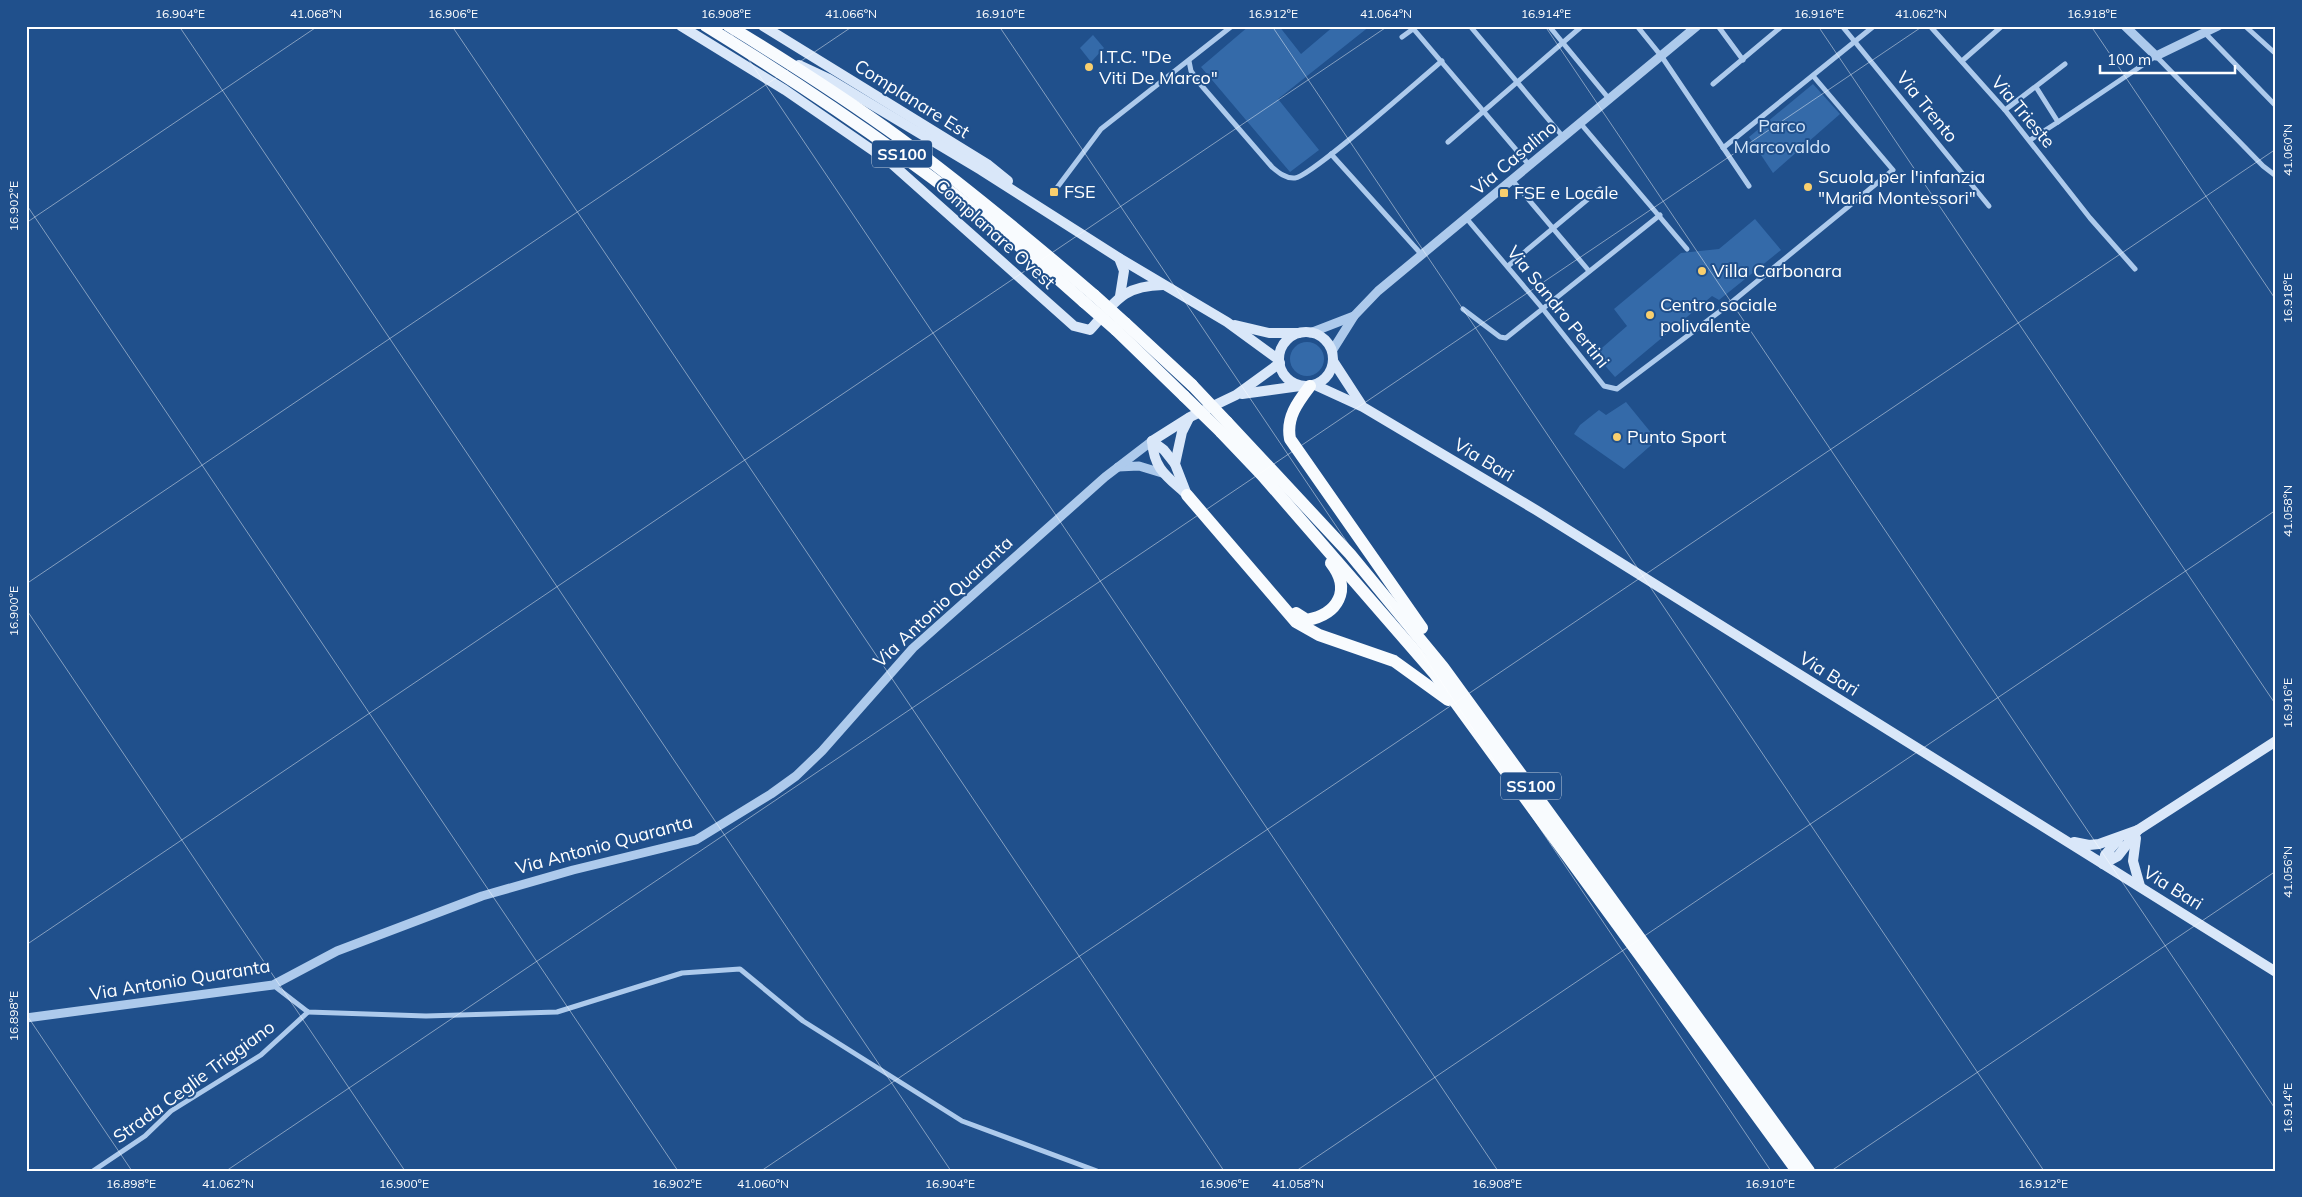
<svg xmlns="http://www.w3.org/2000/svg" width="2302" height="1197" font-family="Mulish,sans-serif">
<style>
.green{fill:#346aa9}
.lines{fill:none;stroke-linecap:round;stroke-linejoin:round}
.minor{stroke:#adcaec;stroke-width:5}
.tertiary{stroke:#adcaec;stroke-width:9}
.secondary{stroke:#d9e7f9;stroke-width:10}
.trunk{stroke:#f8fbfe;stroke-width:12}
.trunk-bridge{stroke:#f8fbfe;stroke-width:12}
.ticks{fill:none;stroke:#fff;stroke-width:1;stroke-opacity:0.45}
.poi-dot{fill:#f9cf6e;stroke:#20508c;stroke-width:2}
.labels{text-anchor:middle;stroke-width:4;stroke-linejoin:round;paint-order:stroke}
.shield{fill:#20508c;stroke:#bccadc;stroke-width:1}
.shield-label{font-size:16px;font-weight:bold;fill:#fff}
.poi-label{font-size:18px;fill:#fff;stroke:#20508c;text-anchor:start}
.street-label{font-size:18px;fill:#fff;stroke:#20508c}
.park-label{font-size:18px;fill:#d2e4f8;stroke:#20508c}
.neatline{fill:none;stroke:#fff;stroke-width:2}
.ticks-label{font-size:12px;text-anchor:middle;fill:#fff}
</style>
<rect width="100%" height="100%" fill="#20508c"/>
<g class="green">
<polygon points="1249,26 1279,26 1301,54 1334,26 1370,26 1278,99 1319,150 1290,172 1201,67"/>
<polygon points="1093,35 1104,48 1091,62 1080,48"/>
<polygon points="1813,84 1840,114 1773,173 1749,137"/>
<polygon points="1755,219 1781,250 1719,300 1712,296 1615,377 1595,354 1627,326 1614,309 1681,253 1719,249"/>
<circle cx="1307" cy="359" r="17"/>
<polygon points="1626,402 1657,440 1624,469 1574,434 1580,425 1599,410 1606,415"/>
</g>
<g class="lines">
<g class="minor">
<polyline points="1411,26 1530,166"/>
<polyline points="1470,26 1564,138"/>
<polyline points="1549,26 1610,100"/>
<polyline points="1637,26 1662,57 1749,186"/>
<polyline points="1718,26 1743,60"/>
<polyline points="1842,26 1989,206"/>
<polyline points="1930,26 2005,110 2090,218 2135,269"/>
<polyline points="2245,26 2276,54"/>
<polyline points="2205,33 2276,106"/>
<polyline points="1402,37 1413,29"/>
<path d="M1189 61 1191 71 1201 85 1272 167C1278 172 1286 179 1295 178 1312 176 1420 79 1442 61"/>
<polyline points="1962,61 2002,26"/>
<polyline points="1713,84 1782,26"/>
<polyline points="2005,110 2065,64"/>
<polyline points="2058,122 2156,56 2263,166 2276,176"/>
<polyline points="1581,124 1687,249"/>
<polyline points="2030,140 2058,122 2036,87"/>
<polyline points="1448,142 1582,26"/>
<polyline points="1723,148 1874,26"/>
<polyline points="1331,154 1422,255"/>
<polyline points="1513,181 1589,271"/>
<polyline points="1056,189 1101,129 1232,26"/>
<polyline points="1467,219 1543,309 1604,386 1617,389 1727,306 1893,170 1814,77"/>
<polyline points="1508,266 1600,189"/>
<polyline points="1463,309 1500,337 1506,338 1660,215"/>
<polyline points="273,985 308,1012 426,1016 557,1012 682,973 740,969 803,1021 962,1121 1097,1171"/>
<polyline points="93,1171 145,1136 171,1111 261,1055 308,1012"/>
</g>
<g class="tertiary">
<polyline points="2125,26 2156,56 2218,26"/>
<polyline points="1310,333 1354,316"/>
<polyline points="1332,351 1354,316 1378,291 1697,26"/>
<polyline points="1118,467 1139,466 1162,473"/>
<polyline points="26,1018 273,985 337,951 482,896 573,870 696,840 771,794 796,776 822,751 913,648 1105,477 1152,441"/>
</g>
<g class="secondary">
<path d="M681 26 785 90 891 163 1074 326 1090 330C1116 301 1122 286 1163 285"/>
<polyline points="763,26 987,164 1008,181"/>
<polyline points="799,65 829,79 981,170 1119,258 1227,322 1279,360"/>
<polyline points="1119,258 1124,271 1120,296"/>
<polyline points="1235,325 1269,333 1299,333"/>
<circle cx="1306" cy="359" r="27"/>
<polyline points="1333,361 1361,404"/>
<polyline points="1315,385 1363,407 1536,510 2276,972"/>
<polyline points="1242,394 1300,386"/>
<polyline points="1152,441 1190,417 1236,395 1280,363"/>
<path d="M1152 441C1154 468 1165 475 1184 492"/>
<polyline points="1152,441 1164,450 1175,464"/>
<polyline points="1187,495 1175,464 1182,432 1189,418"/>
<polyline points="2136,838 2133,861 2140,886"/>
<polyline points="2118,840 2105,855 2103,864 2118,856 2138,830"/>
<polyline points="2074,842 2089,845 2099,844 2138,830 2276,741"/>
</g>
<g class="trunk">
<path d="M706 26C839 108 968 197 1084 302"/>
<path d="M729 26C788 62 846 99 901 139 967 188 1031 241 1094 295"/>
<polyline points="1125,323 1192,385"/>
<polyline points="1116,330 1184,396"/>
<path d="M1310 386C1297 403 1286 418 1290 439L1422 628"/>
<polyline points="1227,422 1350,554 1443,667 1809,1171"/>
<polyline points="1221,432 1262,475 1434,673 1797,1171"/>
<polyline points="1187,495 1296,622 1319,635 1394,661 1448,700"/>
<path d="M1296 613 1307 620C1338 614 1352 590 1331 563"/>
</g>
<g class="trunk-bridge">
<polyline points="1094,295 1125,323"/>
<polyline points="1084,302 1116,330"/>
<polyline points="1192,385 1227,422"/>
<polyline points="1184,396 1221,432"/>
</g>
</g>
<path class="ticks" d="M179 26 951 1171M452 26 1224 1171M726 26 1498 1171M999 26 1771 1171M1272 26 2044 1171M1545 26 2276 1110M1818 26 2276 705M2091 26 2276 300M26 204 678 1171M26 223 318 26M26 584 853 26M26 609 405 1171M26 945 1388 26M26 1014 132 1171M226 1171 1923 26M761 1171 2276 149M1296 1171 2276 510M1831 1171 2276 871"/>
<g class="poi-dot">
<circle cx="1089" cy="67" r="5"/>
<circle cx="1808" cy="187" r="5"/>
<rect x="1049" y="187" width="10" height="10" rx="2.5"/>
<rect x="1499" y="188" width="10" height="10" rx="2.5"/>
<circle cx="1702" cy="271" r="5"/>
<circle cx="1650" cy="315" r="5"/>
<circle cx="1617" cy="437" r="5"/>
</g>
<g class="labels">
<g class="shield">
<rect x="872" y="140.5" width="60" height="27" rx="4"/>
<rect x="1501" y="772.5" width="60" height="27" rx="4"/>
</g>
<g class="shield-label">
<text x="902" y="160">SS100</text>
<text x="1531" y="792">SS100</text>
</g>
<g class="poi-label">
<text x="1099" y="63">I.T.C. "De<tspan x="1099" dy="21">Viti De Marco"</tspan></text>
<text x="1818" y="183">Scuola per l'infanzia<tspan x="1818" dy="21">"Maria Montessori"</tspan></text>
<text x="1064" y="198">FSE</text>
<text x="1514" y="199">FSE e Locale</text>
<text x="1712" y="277">Villa Carbonara</text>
<text x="1660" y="311">Centro sociale<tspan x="1660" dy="21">polivalente</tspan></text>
<text x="1627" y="443">Punto Sport</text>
</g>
<g class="street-label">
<text transform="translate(912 99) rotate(32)" y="6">Complanare Est</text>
<text transform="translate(1927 107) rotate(51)" y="6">Via Trento</text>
<text transform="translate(2023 112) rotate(50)" y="6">Via Trieste</text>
<text transform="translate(1514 158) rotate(-40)" y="6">Via Casalino</text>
<text transform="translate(995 234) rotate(42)" y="6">Complanare Ovest</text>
<text transform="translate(1558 307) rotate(51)" y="6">Via Sandro Pertini</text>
<text transform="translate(1484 460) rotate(31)" y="6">Via Bari</text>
<text transform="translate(943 602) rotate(-43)" y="6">Via Antonio Quaranta</text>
<text transform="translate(1829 674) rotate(32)" y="6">Via Bari</text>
<text transform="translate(604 845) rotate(-15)" y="6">Via Antonio Quaranta</text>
<text transform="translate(2173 888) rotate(32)" y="6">Via Bari</text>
<text transform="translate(180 980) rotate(-9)" y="6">Via Antonio Quaranta</text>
<text transform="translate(194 1082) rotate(-36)" y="6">Strada Ceglie Triggiano</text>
</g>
<g class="park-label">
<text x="1782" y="132">Parco<tspan x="1782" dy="21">Marcovaldo</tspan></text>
</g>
</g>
<rect width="2302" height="1197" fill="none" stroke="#20508c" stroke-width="55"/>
<path d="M2100 65v8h135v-8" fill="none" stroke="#ffffff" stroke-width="2.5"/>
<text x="2107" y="65" font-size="15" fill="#ffffff" stroke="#20508c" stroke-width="4" paint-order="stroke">100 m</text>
<rect x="28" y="28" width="2246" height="1142" class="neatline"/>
<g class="ticks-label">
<text x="180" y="18">16.904°E</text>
<text x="316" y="18">41.068°N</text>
<text x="453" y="18">16.906°E</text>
<text x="726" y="18">16.908°E</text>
<text x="851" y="18">41.066°N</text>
<text x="1000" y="18">16.910°E</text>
<text x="1273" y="18">16.912°E</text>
<text x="1386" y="18">41.064°N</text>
<text x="1546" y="18">16.914°E</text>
<text x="1819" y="18">16.916°E</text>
<text x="1921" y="18">41.062°N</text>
<text x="2092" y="18">16.918°E</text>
<text transform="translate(2288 150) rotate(-90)" y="4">41.060°N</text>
<text transform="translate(14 206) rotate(-90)" y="4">16.902°E</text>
<text transform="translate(2288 298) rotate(-90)" y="4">16.918°E</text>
<text transform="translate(2288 511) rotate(-90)" y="4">41.058°N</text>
<text transform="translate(14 611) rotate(-90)" y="4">16.900°E</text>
<text transform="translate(2288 703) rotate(-90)" y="4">16.916°E</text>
<text transform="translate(2288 872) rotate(-90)" y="4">41.056°N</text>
<text transform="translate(14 1016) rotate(-90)" y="4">16.898°E</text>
<text transform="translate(2288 1108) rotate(-90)" y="4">16.914°E</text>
<text x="131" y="1188">16.898°E</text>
<text x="228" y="1188">41.062°N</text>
<text x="404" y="1188">16.900°E</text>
<text x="677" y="1188">16.902°E</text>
<text x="763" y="1188">41.060°N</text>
<text x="950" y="1188">16.904°E</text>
<text x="1224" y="1188">16.906°E</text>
<text x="1298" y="1188">41.058°N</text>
<text x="1497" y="1188">16.908°E</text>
<text x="1770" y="1188">16.910°E</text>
<text x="2043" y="1188">16.912°E</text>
</g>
</svg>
